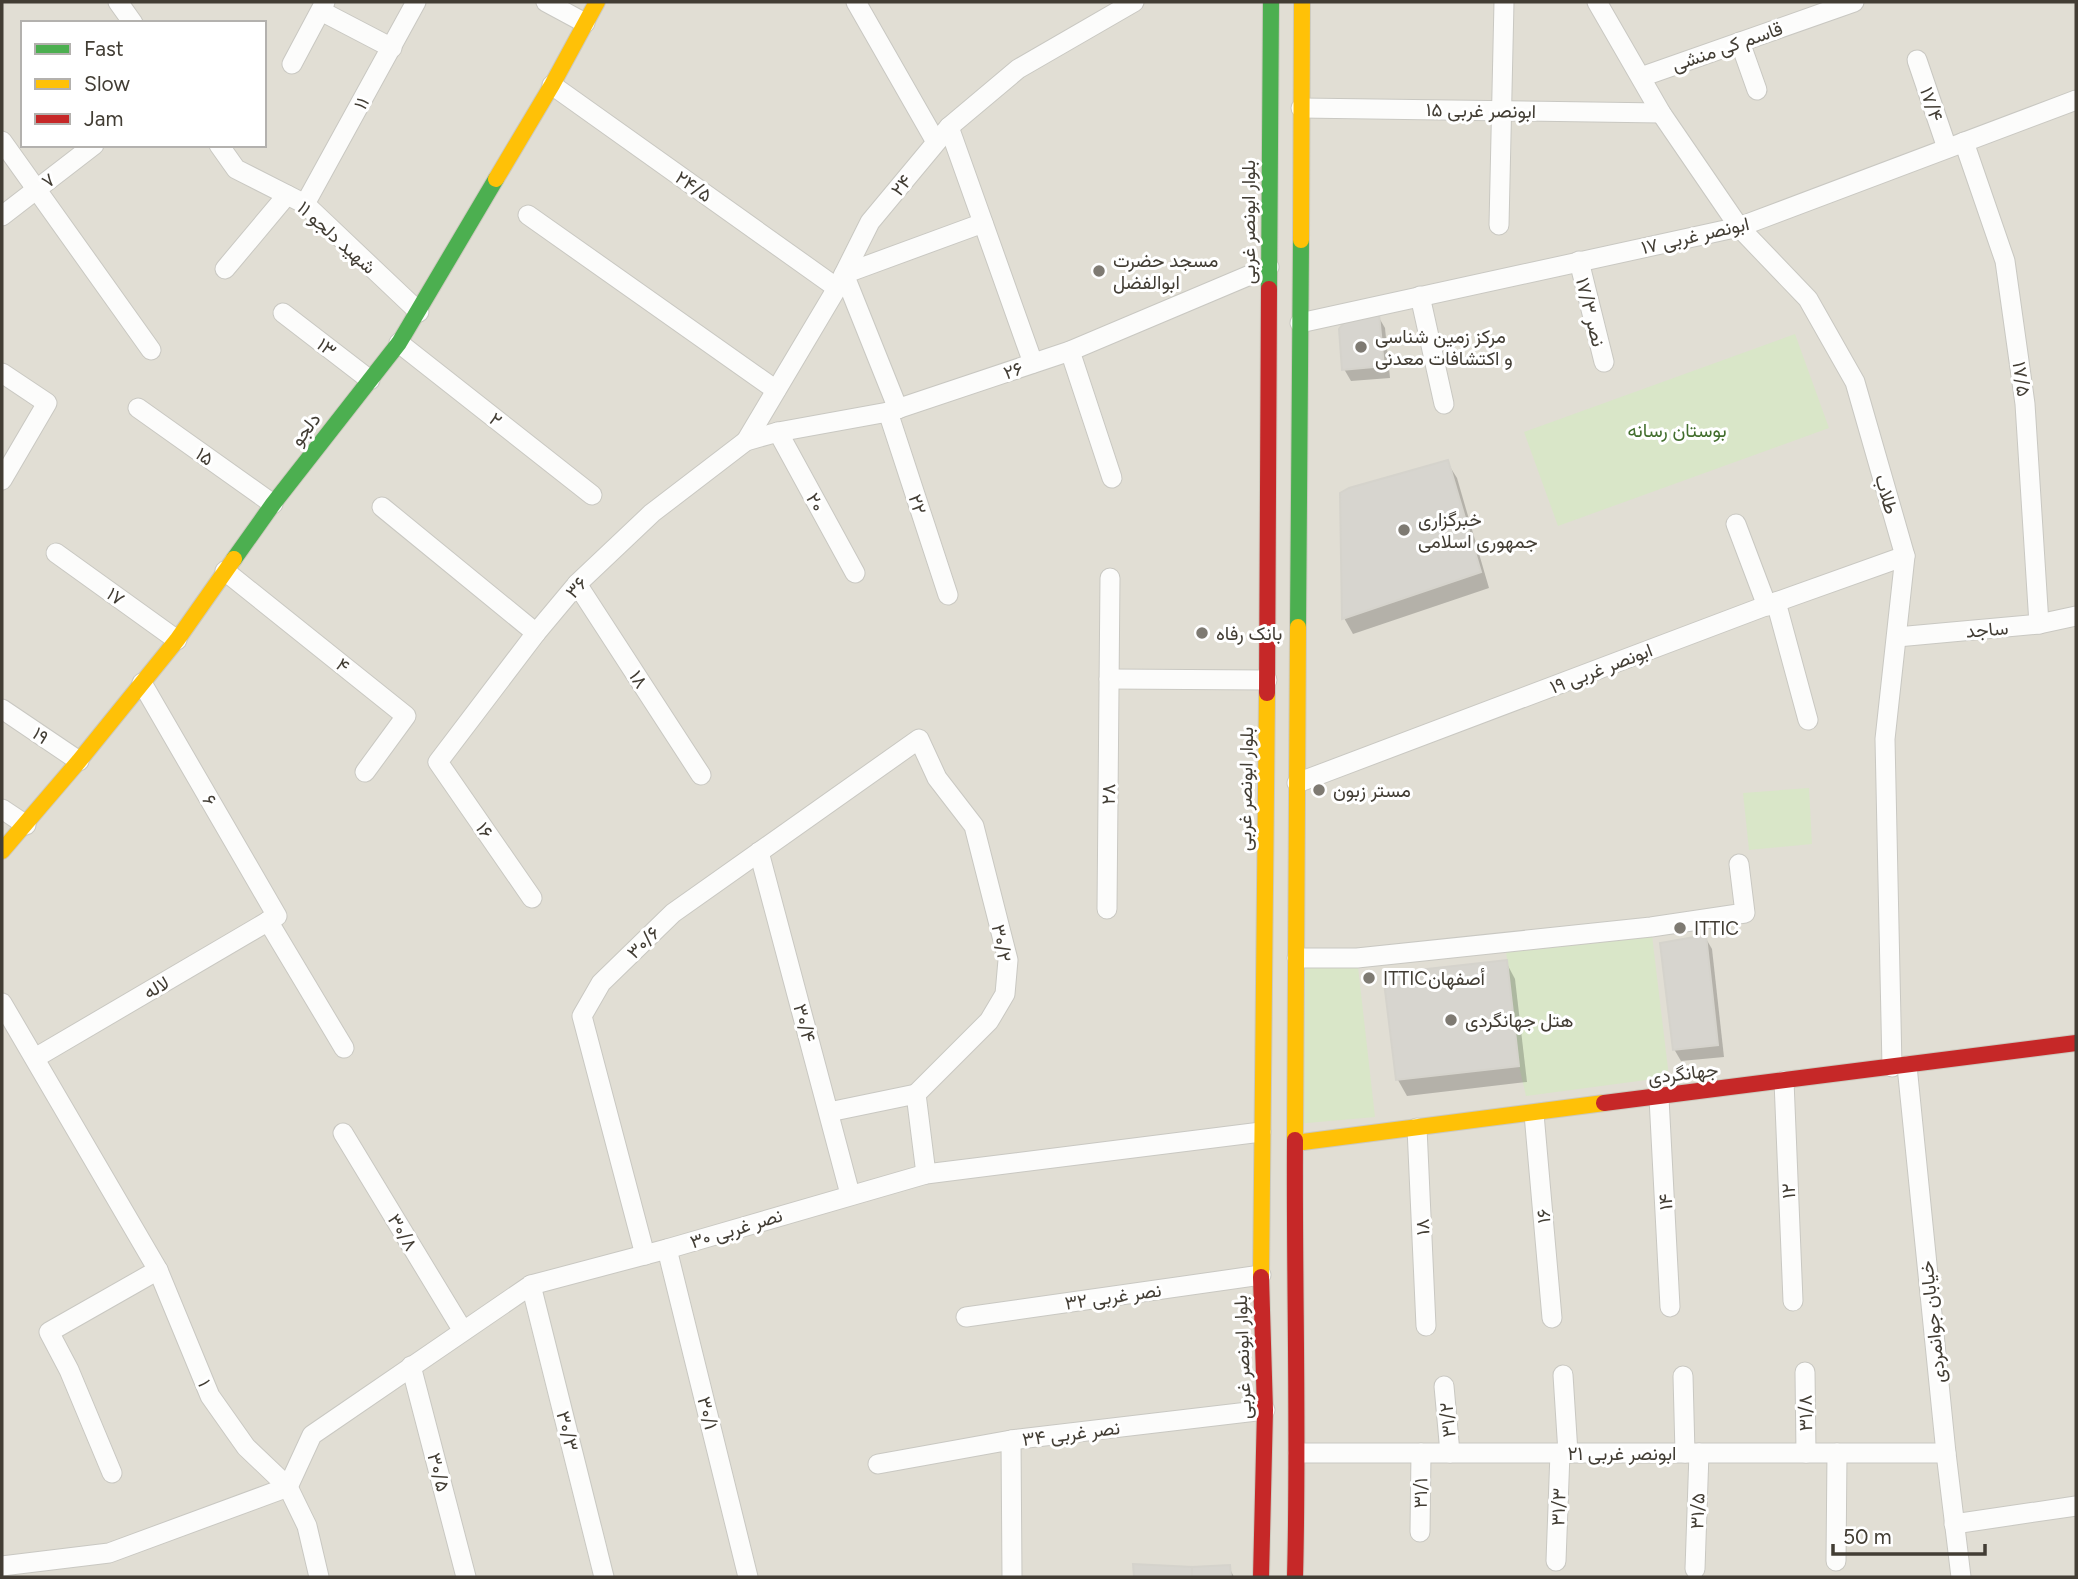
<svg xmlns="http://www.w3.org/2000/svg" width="2078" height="1579" font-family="Figtree,Vazirmatn,sans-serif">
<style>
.residential{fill:#e1ded4;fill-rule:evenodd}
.green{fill:#d9e6c8}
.shadow{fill:#0003}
.building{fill:#d7d5cf;stroke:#d5d3cc;stroke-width:2}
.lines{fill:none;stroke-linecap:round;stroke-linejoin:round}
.street-casing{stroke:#c9c8c2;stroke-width:21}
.fast-casing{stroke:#ccc9be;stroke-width:18}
.slow-casing{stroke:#ccc9be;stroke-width:18}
.jam-casing{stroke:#ccc9be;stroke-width:18}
.street{stroke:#fcfcfb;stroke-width:19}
.fast{stroke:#4caf50;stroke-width:16}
.slow{stroke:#ffc107;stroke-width:16}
.jam{stroke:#c62828;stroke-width:16}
.poi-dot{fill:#7e7a72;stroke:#fff;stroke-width:2.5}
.labels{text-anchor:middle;stroke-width:6;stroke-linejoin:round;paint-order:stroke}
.street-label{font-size:19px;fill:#423d34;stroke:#fff}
.poi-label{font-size:19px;fill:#423d34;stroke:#fff;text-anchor:start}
.park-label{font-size:19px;fill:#426e2d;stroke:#fff}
</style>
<rect width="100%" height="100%" fill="#edece6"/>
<path class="residential" d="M2 2H2076V1577H2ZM23 23H264V145H23Z"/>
<g class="green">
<polygon points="1795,334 1829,428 1558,526 1524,432"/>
<polygon points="1809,788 1812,844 1749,850 1743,793"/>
<polygon points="1651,927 1669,1077 1526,1096 1519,1066 1505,942"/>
<polygon points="1297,958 1357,958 1375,1117 1296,1124"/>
</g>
<g class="shadow">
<polygon points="1378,316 1385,328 1390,378 1351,381 1344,369"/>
<polygon points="1447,462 1457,478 1489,588 1353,634 1344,618"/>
<polygon points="1705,937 1712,949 1724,1057 1681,1061 1674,1049"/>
<polygon points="1506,962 1515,979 1527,1082 1407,1096 1398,1080"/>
<polygon points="1135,1566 1190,1568 1229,1567 1234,1577 1136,1577"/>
</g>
<g class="building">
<polygon points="1379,314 1384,366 1342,370 1339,329 1348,317"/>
<polygon points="1448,460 1481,572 1342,619 1340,493 1349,488"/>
<polygon points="1706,935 1718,1045 1673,1050 1660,943"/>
<polygon points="1507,960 1519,1066 1396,1080 1383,974"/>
<polygon points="1133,1564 1192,1567 1192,1577 1134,1577"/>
<polygon points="1230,1565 1231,1577 1192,1577 1192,1567"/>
</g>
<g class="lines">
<defs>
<g id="street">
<polyline points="118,2 133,23"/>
<polyline points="546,2 585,23"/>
<polyline points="856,2 936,142"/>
<polyline points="1597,2 1661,113 1739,227 1808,299 1855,382 1905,556 1885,739 1892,1067"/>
<polyline points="321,11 392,48"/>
<polyline points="1740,42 1757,90"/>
<polyline points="1917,60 1947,148"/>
<polyline points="292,64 325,2"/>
<polyline points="1641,77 1854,2"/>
<polyline points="552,85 837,288"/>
<polyline points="1301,108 1661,113"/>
<polyline points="949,127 1033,363"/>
<polyline points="2,141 151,350"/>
<polyline points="1964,142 2005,261 2025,404 2039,624"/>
<polyline points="219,145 236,169 305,204 419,312"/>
<polyline points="305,204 416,2"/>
<polyline points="528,215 776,390"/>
<polyline points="2,216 94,145"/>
<polyline points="1499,225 1504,2"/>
<polyline points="1579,261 1604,362"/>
<polyline points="225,269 287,195"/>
<polyline points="1420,296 1444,404"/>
<polyline points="283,313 370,380"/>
<polyline points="1300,323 1739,227 2076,100"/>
<polyline points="399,343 592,495"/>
<polyline points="1070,351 1112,478"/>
<polyline points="2,373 47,403 2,480"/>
<polyline points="138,408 273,504"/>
<polyline points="898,409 844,274 983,223"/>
<polyline points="888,412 948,595"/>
<polyline points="778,432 855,573"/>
<polyline points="746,441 837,288 870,222 949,127 1018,69 1134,2"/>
<polyline points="382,507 536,633"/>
<polyline points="1736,524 1767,606"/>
<polyline points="56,553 177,640"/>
<polyline points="225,571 406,716 365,772"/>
<polyline points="577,584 701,775"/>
<polyline points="1776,602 1808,720"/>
<polyline points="1897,637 2039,624 2076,616"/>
<polyline points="1109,679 1267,680"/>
<polyline points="2,709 79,761"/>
<polyline points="1297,783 1776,602 1905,556"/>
<polyline points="2,809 26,825"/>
<polyline points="759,852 850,1194"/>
<polyline points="532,898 438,762 536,633 577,584 652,513 746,441 778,432 888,412 1070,351 1269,267"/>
<polyline points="1107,909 1110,578"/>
<polyline points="268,921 344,1048"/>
<polyline points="1297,958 1357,958 1651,927 1745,913 1739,864"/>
<polyline points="2,1003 158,1270 210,1396 246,1447 288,1487 307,1526 319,1577"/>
<polyline points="35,1058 277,916 142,683"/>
<polyline points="1907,1066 1946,1453 1961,1577"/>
<polyline points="1784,1081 1793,1301"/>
<polyline points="1659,1098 1670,1307"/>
<polyline points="829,1112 916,1094"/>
<polyline points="1534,1114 1552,1318"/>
<polyline points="1417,1128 1426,1326"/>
<polyline points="343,1133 463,1331"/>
<polyline points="667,1249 748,1577"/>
<polyline points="645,1255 582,1016 601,983 673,913 919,739 937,778 974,826 1008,960 1005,994 989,1021 916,1094 926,1174"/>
<polyline points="531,1285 604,1577"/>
<polyline points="966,1317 1261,1275"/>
<polyline points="411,1366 466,1577"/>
<polyline points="1805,1372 1806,1453"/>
<polyline points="1563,1375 1568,1453"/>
<polyline points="1683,1376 1685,1453"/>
<polyline points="1444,1386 1450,1453"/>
<polyline points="1011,1440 1012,1577"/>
<polyline points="1298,1453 1946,1453"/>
<polyline points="878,1464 1011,1440 1265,1410"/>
<polyline points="112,1473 69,1370 49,1332 158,1270"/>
<polyline points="288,1487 312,1435 531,1285 667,1249 926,1174 1261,1132"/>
<polyline points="1954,1524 2076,1506"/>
<polyline points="1420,1532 1421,1453"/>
<polyline points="1556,1561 1560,1453"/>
<polyline points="1836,1561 1837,1453"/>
<polyline points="2,1566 109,1553 288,1487"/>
<polyline points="1695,1569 1699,1453"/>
</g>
<g id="fast">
<polyline points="1269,289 1271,2"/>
<polyline points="234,559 273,504 399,343 496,179"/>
<polyline points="1298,627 1301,240"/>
</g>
<g id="slow">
<polyline points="496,179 552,85 597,2"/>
<polyline points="1301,240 1302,2"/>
<polyline points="2,851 79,761 177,640 234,559"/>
<polyline points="1295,1140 1298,627"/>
<polyline points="1295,1143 1604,1103"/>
<polyline points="1261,1277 1267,693"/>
</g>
<g id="jam">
<polyline points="1267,693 1269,289"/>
<polyline points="1604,1103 2076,1043"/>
<path d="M1295 1140C1294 1286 1299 1431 1295 1577"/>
<polyline points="1261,1577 1265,1410 1261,1277"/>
</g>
</defs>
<use href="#street" class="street-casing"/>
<use href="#fast" class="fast-casing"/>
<use href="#slow" class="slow-casing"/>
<use href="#jam" class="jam-casing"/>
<use href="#street" class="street"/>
<use href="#fast" class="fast"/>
<use href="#slow" class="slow"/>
<use href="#jam" class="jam"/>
</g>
<g class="poi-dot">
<circle cx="1099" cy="271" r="7"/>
<circle cx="1361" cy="347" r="7"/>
<circle cx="1404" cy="530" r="7"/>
<circle cx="1202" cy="633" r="7"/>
<circle cx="1319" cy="790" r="7"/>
<circle cx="1680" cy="928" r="7"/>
<circle cx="1369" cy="978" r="7"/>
<circle cx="1451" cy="1020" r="7"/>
</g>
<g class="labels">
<g class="street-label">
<text transform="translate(1727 46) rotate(-19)" y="7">قاسم کی منشی</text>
<text transform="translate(361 103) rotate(-61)" y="7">۱۱</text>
<text transform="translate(1932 104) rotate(71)" y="7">۱۷/۴</text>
<text transform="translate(1481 110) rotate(1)" y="7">ابونصر غربی ۱۵</text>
<text transform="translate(48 180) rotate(-37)" y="7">۷</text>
<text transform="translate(901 185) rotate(-50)" y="7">۲۴</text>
<text transform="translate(694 186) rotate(35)" y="7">۲۴/۵</text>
<text transform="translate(1248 222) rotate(-90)" y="7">بلوار ابونصر غربی</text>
<text transform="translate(1695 235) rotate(-13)" y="7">ابونصر غربی ۱۷</text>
<text transform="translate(337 237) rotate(42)" y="7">شهید دلجو ۱۱</text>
<text transform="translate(1591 312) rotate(76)" y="7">نصر ۱۷/۳</text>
<text transform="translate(327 347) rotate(38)" y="7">۱۳</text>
<text transform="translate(1013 370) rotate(-19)" y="7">۲۶</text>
<text transform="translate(2022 379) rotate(82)" y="7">۱۷/۵</text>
<text transform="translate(496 419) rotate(38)" y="7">۲</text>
<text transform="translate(305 429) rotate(-52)" y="7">دلجو</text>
<text transform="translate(205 456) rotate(35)" y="7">۱۵</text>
<text transform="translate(1887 494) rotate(74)" y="7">طلاب</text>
<text transform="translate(816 502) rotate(61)" y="7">۲۰</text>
<text transform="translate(918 504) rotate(72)" y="7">۲۲</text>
<text transform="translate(576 587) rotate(-47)" y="7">۳۶</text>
<text transform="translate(116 596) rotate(35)" y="7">۱۷</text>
<text transform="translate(1987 629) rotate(-5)" y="7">ساجد</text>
<text transform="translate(343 665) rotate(39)" y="7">۴</text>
<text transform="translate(1601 668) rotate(-21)" y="7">ابونصر غربی ۱۹</text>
<text transform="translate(639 679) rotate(57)" y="7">۱۸</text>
<text transform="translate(41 735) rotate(34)" y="7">۱۹</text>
<text transform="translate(1245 789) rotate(-89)" y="7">بلوار ابونصر غربی</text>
<text transform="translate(1108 794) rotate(-89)" y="7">۲۸</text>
<text transform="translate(210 800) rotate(60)" y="7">۶</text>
<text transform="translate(485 830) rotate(55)" y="7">۱۶</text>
<text transform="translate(643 942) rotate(-44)" y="7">۳۰/۶</text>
<text transform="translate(1002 943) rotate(79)" y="7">۳۰/۲</text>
<text transform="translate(156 987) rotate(-30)" y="7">لاله</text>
<text transform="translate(805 1023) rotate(75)" y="7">۳۰/۴</text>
<text transform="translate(1683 1073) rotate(-7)" y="7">جهانگردی</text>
<text transform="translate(1788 1191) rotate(-92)" y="7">۱۲</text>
<text transform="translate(1665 1202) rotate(-93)" y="7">۱۴</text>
<text transform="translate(1543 1216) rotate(-95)" y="7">۱۶</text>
<text transform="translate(1422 1227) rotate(-93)" y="7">۱۸</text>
<text transform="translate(736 1228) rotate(-17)" y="7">نصر غربی ۳۰</text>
<text transform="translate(403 1232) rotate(59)" y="7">۳۰/۸</text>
<text transform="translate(1113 1296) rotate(-8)" y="7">نصر غربی ۳۲</text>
<text transform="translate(1932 1322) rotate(-96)" y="7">خیابان جوانمردی</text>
<text transform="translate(1242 1357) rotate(-92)" y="7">بلوار ابونصر غربی</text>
<text transform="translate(205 1383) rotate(68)" y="7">۱</text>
<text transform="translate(708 1413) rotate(76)" y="7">۳۰/۱</text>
<text transform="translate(1805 1413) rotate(-91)" y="7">۳۱/۸</text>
<text transform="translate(1447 1420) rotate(-96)" y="7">۳۱/۲</text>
<text transform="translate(568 1431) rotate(76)" y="7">۳۰/۳</text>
<text transform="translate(1071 1433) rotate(-7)" y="7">نصر غربی ۳۴</text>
<text x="1622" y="1460">ابونصر غربی ۲۱</text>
<text transform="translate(439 1472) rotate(75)" y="7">۳۰/۵</text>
<text transform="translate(1420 1493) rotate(-89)" y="7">۳۱/۱</text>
<text transform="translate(1558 1507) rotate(-88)" y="7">۳۱/۳</text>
<text transform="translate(1697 1511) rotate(-88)" y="7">۳۱/۵</text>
</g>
<g class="poi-label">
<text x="1113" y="267">مسجد حضرت<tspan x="1113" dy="22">ابوالفضل</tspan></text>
<text x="1375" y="343">مرکز زمین شناسی<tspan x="1375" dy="22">و اکتشافات معدنی</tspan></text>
<text x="1418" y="526">خبرگزاری<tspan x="1418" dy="22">جمهوری اسلامی</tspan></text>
<text x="1216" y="640">بانک رفاه</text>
<text x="1333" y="797">مستر زبون</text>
<text x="1694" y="935">ITTIC</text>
<text x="1383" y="985">ITTICأصفهان</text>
<text x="1465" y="1027">هتل جهانگردی</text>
</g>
<g class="park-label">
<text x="1677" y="437">بوستان رسانه</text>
</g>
</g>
<rect width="2078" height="1579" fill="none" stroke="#423d34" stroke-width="7"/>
<rect x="21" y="21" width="245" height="126" fill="#ffffff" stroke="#b3b1ae" stroke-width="2"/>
<rect x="35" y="44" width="35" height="10" fill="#4caf50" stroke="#b3b1ae" stroke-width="2"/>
<text x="84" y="56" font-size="21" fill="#423d34">Fast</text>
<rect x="35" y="79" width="35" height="10" fill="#ffc107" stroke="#b3b1ae" stroke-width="2"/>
<text x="84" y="91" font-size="21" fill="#423d34">Slow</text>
<rect x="35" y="114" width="35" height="10" fill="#c62828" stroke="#b3b1ae" stroke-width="2"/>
<text x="84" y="126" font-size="21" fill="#423d34">Jam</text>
<path d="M1833 1544v10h152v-10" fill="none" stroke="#423d34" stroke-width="3.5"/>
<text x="1843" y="1544" font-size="21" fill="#423d34" stroke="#ffffff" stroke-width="5" paint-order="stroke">50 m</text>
</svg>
